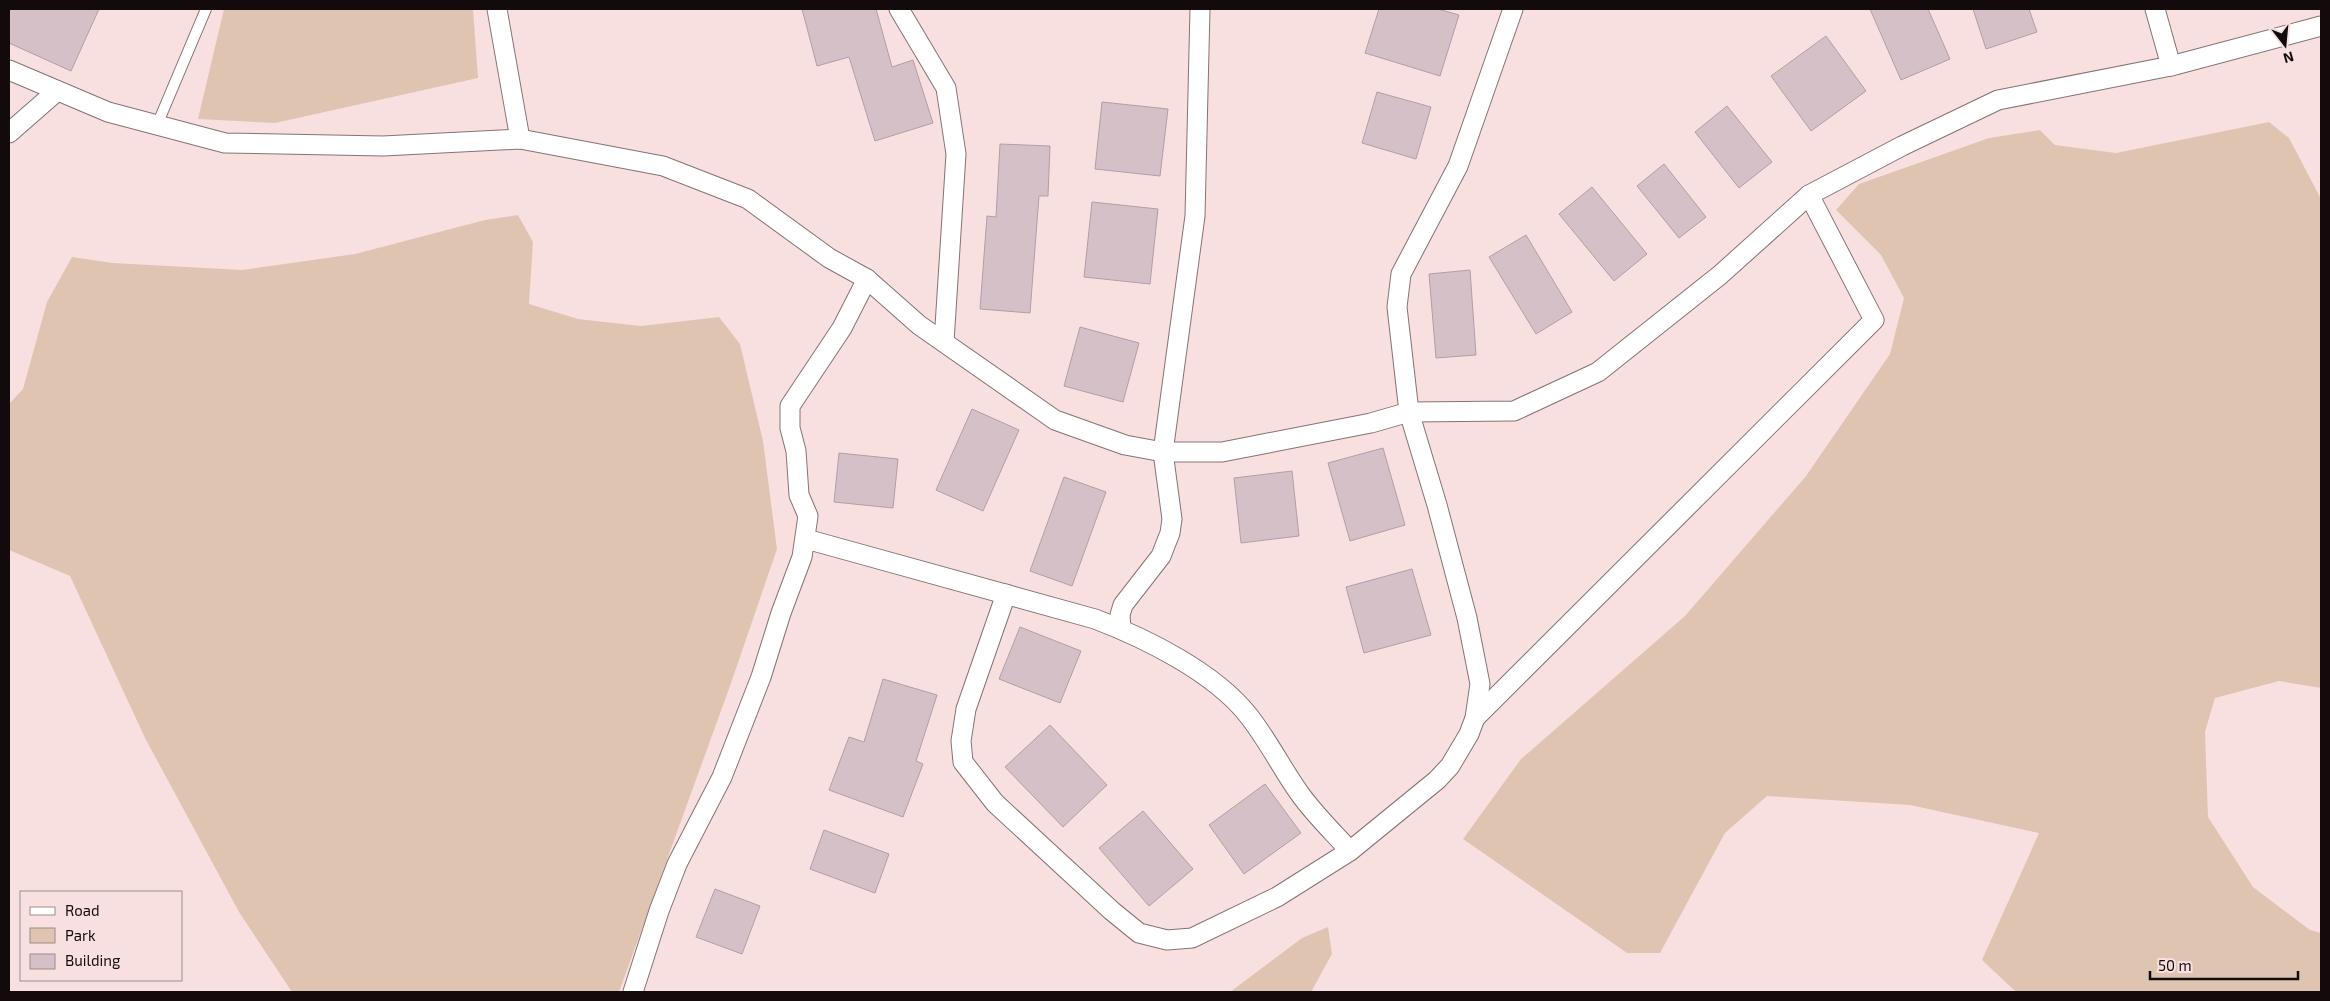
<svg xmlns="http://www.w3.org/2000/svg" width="2330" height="1001" font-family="'Exo 2',sans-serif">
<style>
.green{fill:#dfc5b1}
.building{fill:#d6c0c7;stroke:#b39ea5}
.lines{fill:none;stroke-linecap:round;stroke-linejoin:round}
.lane-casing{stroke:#877272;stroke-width:12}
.street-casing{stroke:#877272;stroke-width:21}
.lane{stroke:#fff;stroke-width:10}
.street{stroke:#fff;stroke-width:19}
</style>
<rect width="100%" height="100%" fill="#f9e0e0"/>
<g class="green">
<polygon points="224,9 473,9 478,78 275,123 198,119"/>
<polygon points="2269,122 2289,138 2321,199 2321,688 2279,681 2215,698 2205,732 2208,817 2253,887 2310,930 2321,933 2321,992 2016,992 1982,960 2039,833 1910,805 1767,796 1725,833 1660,953 1627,953 1463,839 1521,759 1685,616 1806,476 1890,354 1904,298 1881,255 1836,210 1859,184 1989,138 2040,130 2055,145 2116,153"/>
<polygon points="518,215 533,242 529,304 578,319 641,326 719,317 740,344 763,441 777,549 730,686 619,992 292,992 239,912 145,738 70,576 9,550 9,404 23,389 47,302 72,257 113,263 242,270 355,254 485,220"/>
<polygon points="1328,927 1332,954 1311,992 1230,992 1302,938"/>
</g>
<g class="building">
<polygon points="9,9 99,9 71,71 9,43"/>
<polygon points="802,9 876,9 892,67 913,60 933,123 875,141 849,57 817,66"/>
<polygon points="1379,9 1438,9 1459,15 1440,76 1365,53"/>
<polygon points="1870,9 1928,9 1950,59 1901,80"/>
<polygon points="1973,9 2029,9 2037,32 1986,49"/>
<polygon points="1826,36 1866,91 1811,131 1771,76"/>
<polygon points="1377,92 1431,107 1416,159 1362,143"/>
<polygon points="1102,102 1168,109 1160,176 1095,169"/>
<polygon points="1727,106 1772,162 1739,188 1695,132"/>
<polygon points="1000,144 1050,146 1048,196 1039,196 1030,313 980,309 987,216 996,217"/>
<polygon points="1664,164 1706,217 1679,238 1637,186"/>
<polygon points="1592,187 1647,254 1614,281 1559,214"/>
<polygon points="1092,202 1158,209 1150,284 1084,277"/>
<polygon points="1526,235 1572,312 1536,334 1489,257"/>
<polygon points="1470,270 1476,355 1436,358 1429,274"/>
<polygon points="1080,327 1139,343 1123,402 1064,386"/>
<polygon points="972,409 1019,430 983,511 936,490"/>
<polygon points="1383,448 1405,525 1350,541 1328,463"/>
<polygon points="839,453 898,459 893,508 834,502"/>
<polygon points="1292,471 1299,536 1241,543 1234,478"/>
<polygon points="1064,477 1106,492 1072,586 1030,571"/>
<polygon points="1412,569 1431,635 1364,653 1346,587"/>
<polygon points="1020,627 1081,651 1060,703 999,679"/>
<polygon points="883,679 937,695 916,761 923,764 903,817 829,790 849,737 864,742"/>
<polygon points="1050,725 1107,785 1063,827 1005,767"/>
<polygon points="1265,784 1301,833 1244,874 1209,825"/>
<polygon points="1143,811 1193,869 1149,906 1099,848"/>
<polygon points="824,830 889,854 875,893 810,869"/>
<polygon points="715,889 760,906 742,954 696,937"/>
</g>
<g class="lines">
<defs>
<polyline id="lane" points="157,125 206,9"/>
<g id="street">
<polyline points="497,9 520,139"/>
<polyline points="899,9 946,88 956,154 944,342"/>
<polyline points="2155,9 2171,66"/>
<polyline points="9,70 108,112 225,143 383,146 520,139 663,166 748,199 829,258 867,279 919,325 1055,420 1125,445 1163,452 1222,452 1371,423 1409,412 1514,411 1598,372 1720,275 1809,195 1902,146 1998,100 2171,66 2321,26"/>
<polyline points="9,133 57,91"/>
<path d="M806 539 1095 619C1145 638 1214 672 1248 715 1268 740 1282 769 1300 794 1315 815 1334 833 1350 851"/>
<polyline points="1006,594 966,709 961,741 963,762 995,803 1112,911 1139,933 1167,940 1192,938 1277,897 1350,851 1437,780 1450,766 1469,734 1475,718 1480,684 1467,618 1437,505 1409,412 1397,307 1401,274 1458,166 1513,9"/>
<polyline points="1121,629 1120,615 1123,605 1161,556 1170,533 1172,519 1163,452 1195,216 1200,9"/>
<polyline points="1475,718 1874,320 1809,195"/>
<polyline points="633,992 659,911 677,864 722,777 761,677 781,613 802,557 808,516 799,495 796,451 790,428 790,406 842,328 867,279"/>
</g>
</defs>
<use href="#lane" class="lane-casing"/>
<use href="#street" class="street-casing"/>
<use href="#lane" class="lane"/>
<use href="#street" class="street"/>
</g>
<rect width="2330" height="1001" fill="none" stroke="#130b0b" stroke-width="20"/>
<rect x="20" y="891" width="162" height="90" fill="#f9e0e0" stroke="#9d8b8b"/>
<rect x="30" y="907" width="25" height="8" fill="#ffffff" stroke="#9d8b8b"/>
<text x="65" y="916" font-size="15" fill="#130b0b">Road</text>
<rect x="30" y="928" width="25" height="15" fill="#dfc5b1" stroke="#9d8b8b"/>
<text x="65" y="941" font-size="15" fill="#130b0b">Park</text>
<rect x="30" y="954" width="25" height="15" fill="#d6c0c7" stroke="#9d8b8b"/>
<text x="65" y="966" font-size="15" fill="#130b0b">Building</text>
<g transform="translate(2285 45) rotate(164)" stroke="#f9e0e0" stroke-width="4" paint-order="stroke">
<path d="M0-4L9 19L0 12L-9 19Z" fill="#130b0b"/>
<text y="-8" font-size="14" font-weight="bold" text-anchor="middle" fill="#130b0b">N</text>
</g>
<path d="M2150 971v8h148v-8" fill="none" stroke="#130b0b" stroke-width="2.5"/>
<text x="2158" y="971" font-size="15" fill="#130b0b" stroke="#f9e0e0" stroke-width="4" paint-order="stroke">50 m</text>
</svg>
